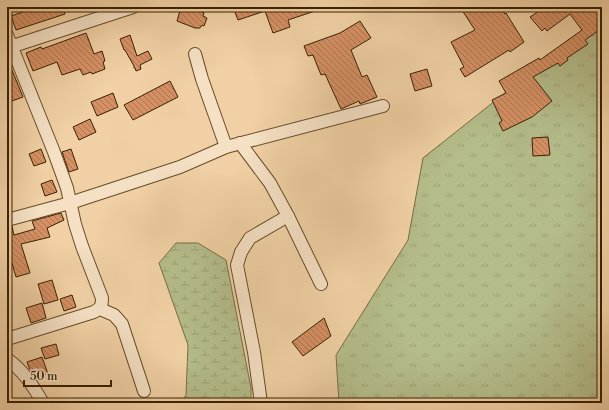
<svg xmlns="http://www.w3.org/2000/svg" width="609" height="410" font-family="'Libre Bodoni',serif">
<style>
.grass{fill:url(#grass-tufts);stroke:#766e46}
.wetland{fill:url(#wetland-marsh);stroke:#766e46}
.building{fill:url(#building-back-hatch);stroke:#382101}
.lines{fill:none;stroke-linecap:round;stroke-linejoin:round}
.street-casing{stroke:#664d2a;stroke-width:14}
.street{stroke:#f5e0c4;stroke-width:12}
</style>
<defs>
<pattern id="grass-tufts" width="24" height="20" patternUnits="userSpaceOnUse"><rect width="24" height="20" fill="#b4bc8a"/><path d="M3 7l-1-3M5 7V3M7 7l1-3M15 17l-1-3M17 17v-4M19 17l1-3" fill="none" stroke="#9ca175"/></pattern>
<pattern id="wetland-marsh" width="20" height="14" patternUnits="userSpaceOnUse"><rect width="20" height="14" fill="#b4bc8a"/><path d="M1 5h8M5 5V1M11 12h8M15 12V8" fill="none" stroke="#9ca175"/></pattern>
<pattern id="building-back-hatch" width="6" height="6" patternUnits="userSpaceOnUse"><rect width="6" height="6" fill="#d59064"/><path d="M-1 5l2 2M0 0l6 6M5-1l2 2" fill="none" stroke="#ae7550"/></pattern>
</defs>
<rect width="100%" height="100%" fill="#f0d0a4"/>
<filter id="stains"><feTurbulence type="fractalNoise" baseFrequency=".005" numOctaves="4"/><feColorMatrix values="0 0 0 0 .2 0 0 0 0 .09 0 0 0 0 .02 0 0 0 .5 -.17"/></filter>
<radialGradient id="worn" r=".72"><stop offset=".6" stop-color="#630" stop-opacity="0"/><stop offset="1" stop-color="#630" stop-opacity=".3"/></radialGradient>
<polygon class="grass" points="602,16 602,403 339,403 336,355 408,240 423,158"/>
<polygon class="wetland" points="176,243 198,243 226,260 251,388 251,403 181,403 186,395 188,345 159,263"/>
<g class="building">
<polygon points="37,7 63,7 65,14 16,30 11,16"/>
<polygon points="181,7 192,10 193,8 204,13 203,16 207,18 204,26 202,25 200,28 195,28 177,21"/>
<polygon points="233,7 321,7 321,9 288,20 290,27 273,33 265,11 238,20"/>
<polygon points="460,7 500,7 505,14 506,13 524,42 510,52 509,50 465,77 460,69 464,67 451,42 475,30"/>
<polygon points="536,7 602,7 602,28 585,40 588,44 567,58 568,60 560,66 558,63 533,77 552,101 532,117 503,131 499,123 502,121 492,100 506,93 499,81 539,58 540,60 582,30 570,14 547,31 545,28 542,31 530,17 539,11"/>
<polygon points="360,21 371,38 351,50 362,77 367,75 377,97 360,104 359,101 341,109 325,74 321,75 313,55 308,56 304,46 340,33"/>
<polygon points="86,33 94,54 102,51 105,61 103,62 105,69 92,74 91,72 83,75 80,69 62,75 57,62 33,71 26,53 41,47 42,49"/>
<polygon points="130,35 137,56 148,51 152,59 140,65 141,69 136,71 135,68 134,68 134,66 125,50 124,50 120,39"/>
<polygon points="7,58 23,97 9,102 7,97"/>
<polygon points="427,69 432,86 415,91 410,74"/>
<polygon points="170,81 178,97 133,120 124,105"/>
<polygon points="113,93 118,107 97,116 91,102"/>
<polygon points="90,119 96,132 79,140 73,127"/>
<polygon points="548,137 550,155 533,156 532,138"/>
<polygon points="41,149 46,162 34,166 29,154"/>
<polygon points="71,149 78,169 69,172 62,152"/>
<polygon points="52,180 57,192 45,196 41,184"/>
<polygon points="61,213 64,220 47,228 50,237 21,244 30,273 16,277 7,247 7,227 12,226 14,235 35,229 32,221"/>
<polygon points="52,280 58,300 44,304 38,284"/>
<polygon points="72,295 76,307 64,311 60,299"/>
<polygon points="42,303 46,318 31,323 26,308"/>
<polygon points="324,318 331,336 303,356 292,342"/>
<polygon points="56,344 59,355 45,359 41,348"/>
<polygon points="42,357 48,374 36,377 30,370 27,362"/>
</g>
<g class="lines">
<defs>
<g id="street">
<path d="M7 35 54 152 67 188 75 224 82 246 102 298C102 306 101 308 94 312L7 339"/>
<polyline points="7,48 133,7"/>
<polyline points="195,54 202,79 226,147"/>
<polyline points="240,143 270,183 288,216 321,284"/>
<polyline points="7,220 70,203 180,167 226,147 383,106"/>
<polyline points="100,309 114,315 122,324 144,391"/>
<path d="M7 359C24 371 33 386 43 403"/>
<polyline points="261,403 254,352 237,265 241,252 250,238 288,216"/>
</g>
</defs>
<use href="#street" class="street-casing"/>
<use href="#street" class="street"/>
</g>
<rect width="609" height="410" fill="none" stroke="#f0d0a4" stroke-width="24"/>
<rect x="8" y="8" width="593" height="394" fill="none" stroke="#382101" stroke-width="2"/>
<rect x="12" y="12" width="585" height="386" fill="none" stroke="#382101"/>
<path d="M24 380v6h87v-6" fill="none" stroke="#382101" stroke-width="2"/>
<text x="30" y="380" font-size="12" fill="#382101" stroke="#f5e0c4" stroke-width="3" paint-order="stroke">50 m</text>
<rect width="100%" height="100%" filter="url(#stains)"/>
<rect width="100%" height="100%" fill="url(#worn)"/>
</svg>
